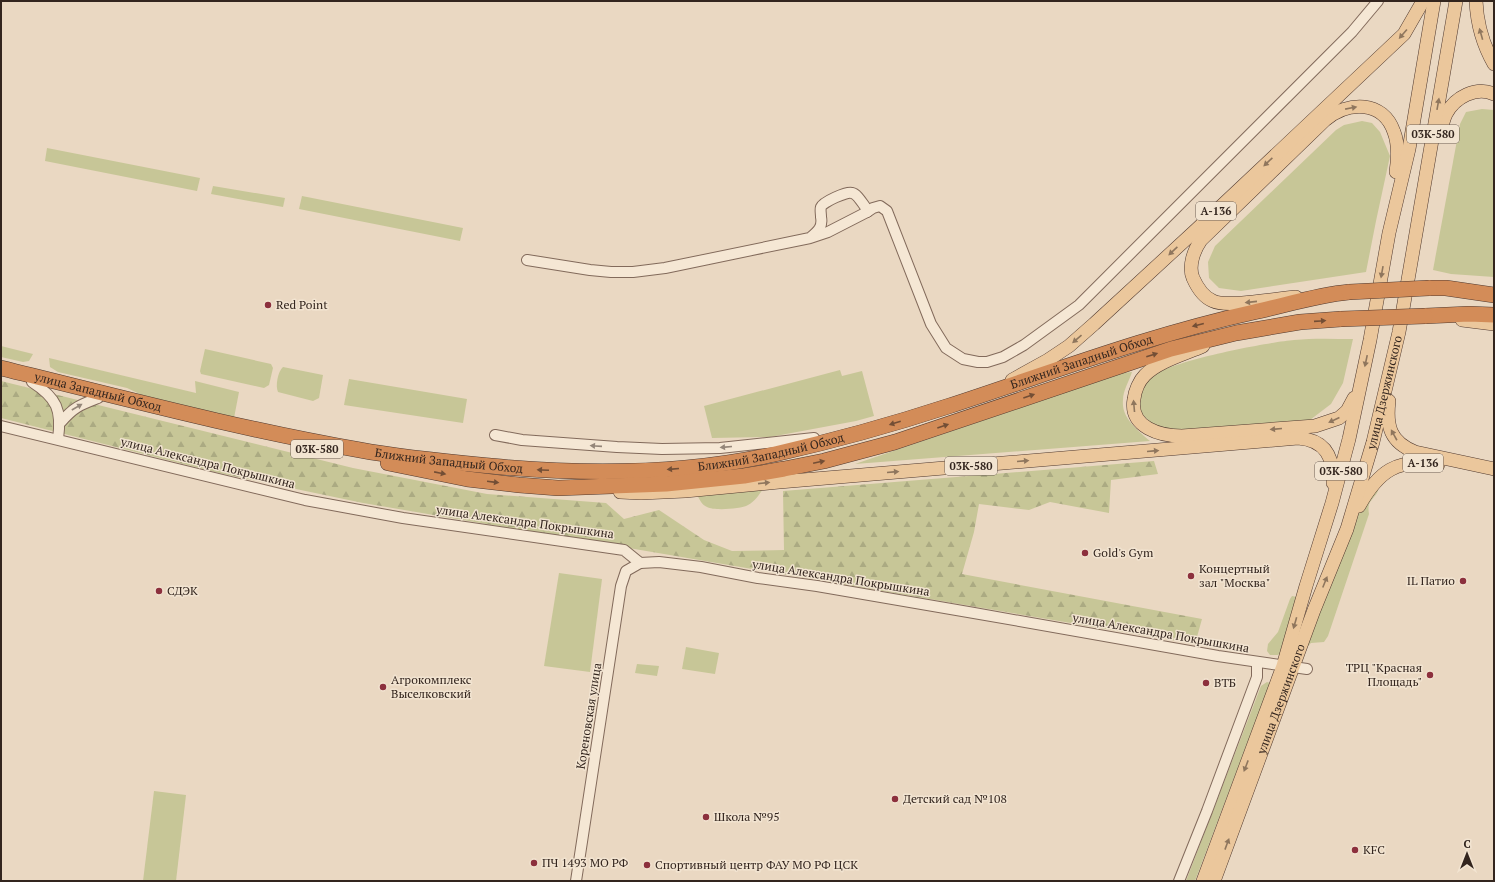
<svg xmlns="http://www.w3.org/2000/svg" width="1495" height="882" font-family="'PT Serif',serif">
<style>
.green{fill:#c7c697}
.forest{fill:url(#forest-firs)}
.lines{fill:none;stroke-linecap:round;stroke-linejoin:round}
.minor-casing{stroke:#826a5b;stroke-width:12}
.major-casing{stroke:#50392f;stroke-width:14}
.highway-casing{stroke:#50392f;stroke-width:16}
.minor{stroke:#f5e7d4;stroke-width:10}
.major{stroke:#ebc79c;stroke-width:13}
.highway{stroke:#d38c58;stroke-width:15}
.highway-bridge-casing{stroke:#50392f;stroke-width:16;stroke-linecap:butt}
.highway-bridge{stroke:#d38c58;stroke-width:15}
.oneway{fill:#8f765d}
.oneway2{fill:#734e35}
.oneway3{fill:#948679}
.poi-dot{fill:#8c303d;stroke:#f2e4d1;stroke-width:1.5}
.labels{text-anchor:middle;stroke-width:3;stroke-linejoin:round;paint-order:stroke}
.shield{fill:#f2e4d1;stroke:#6c5e54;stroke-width:1}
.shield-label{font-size:11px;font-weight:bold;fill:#33251e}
.poi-label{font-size:12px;fill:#33251e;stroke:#f2e4d1;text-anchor:start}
.street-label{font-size:12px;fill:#33251e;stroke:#f2e4d1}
</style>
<defs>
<pattern id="forest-firs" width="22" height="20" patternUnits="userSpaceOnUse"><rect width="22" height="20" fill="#c7c697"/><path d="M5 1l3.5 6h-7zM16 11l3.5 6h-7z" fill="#abaa82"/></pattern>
</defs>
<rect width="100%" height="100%" fill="#ead8c2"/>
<g class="green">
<polygon points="1482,109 1494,110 1494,277 1451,274 1433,270 1460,124 1466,112"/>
<polygon points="1362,121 1372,123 1380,132 1390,156 1376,221 1366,272 1241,291 1219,288 1209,278 1208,262 1215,246 1336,130 1344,125"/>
<polygon points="47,148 200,178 197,191 45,161"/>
<polygon points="213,186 285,198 283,207 211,194"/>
<polygon points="302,196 463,228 460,241 299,209"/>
<path d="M1353 339 1343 383 1331 404 1310 420 1182 431 1154 426 1140 412C1140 402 1141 388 1147 380 1161 362 1269 342 1294 340 1314 338 1334 339 1353 339Z"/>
<polygon points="1,346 33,354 29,361 23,362 1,357"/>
<polygon points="205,349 271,364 273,368 269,385 264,388 201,374 200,371"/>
<polygon points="49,358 196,393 195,381 239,392 234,418 144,396 127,388 58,372 50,367"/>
<path d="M283 367 323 375 319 398 313 401 278 392C275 386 278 371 283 367Z"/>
<polygon points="840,370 842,376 862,371 874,416 856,421 770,437 712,438 704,406"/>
<path d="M1132 372C1129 381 1123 391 1123 400 1121 418 1138 430 1150 441L855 464 1122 373Z"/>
<polygon points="349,379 467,399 463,423 344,405"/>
<path d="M1379 484C1379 487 1378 491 1377 493 1371 502 1367 502 1369 514L1328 636 1324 642 1311 643 1306 648 1360 508Z"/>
<path d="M763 489C759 495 754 502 748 505 741 509 714 511 707 507 702 505 700 500 697 495Z"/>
<polygon points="559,573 602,579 590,672 544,666"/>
<polygon points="1292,596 1297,597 1282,652 1278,655 1270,655 1267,651 1268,644 1278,632 1290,599"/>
<polygon points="686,647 719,653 715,674 682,669"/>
<polygon points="637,664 659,666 657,676 635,673"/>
<polygon points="1267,682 1270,683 1195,881 1186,881 1261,686"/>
<polygon points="154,791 186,795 176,881 143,881"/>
</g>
<polygon class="forest" points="1,381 353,468 487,494 606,503 624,519 659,510 704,540 732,551 784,550 783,491 1154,461 1158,474 1111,480 1109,513 1050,502 1029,510 979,504 974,532 962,574 1202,619 1195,644 363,503 219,473 1,418"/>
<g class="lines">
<defs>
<g id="minor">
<polyline points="867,212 873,208 880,206 887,211 931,324 946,348 963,359 978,362 987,362 1003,357 1024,345 1079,305 1352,32 1378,1"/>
<path d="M527 260 590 270 611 272H633L665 268 810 238 828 232 867 212V209C863 205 858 194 852 193 847 191 823 202 821 207 820 210 821 213 821 217 823 227 818 231 810 238"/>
<path d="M32 382C57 398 62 410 58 439"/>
<path d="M61 422C74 407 80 405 98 398"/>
<polyline points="1,426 305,500 403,518 624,550 640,563 659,562 701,567 758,578 817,586 974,613 1218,656 1307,669"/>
<polyline points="495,435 522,440 617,447 662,449 720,448 814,438"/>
<polyline points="576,881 621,586 626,571 640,563"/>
<polyline points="1179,881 1207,811 1257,677 1257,662"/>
</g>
<g id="major">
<path d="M1476 1C1477 23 1483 45 1494 64"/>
<path d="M1441 132C1442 126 1443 120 1446 114 1455 97 1476 86 1494 94"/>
<path d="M1296 297C1278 298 1227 308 1213 301 1203 297 1197 287 1193 278 1188 266 1194 250 1201 240L1325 120C1348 101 1383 100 1394 132 1399 145 1398 159 1396 172"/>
<polyline points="1462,320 1494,324"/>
<path d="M1203 346C1185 354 1159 361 1145 375 1139 381 1135 391 1134 399 1129 428 1161 436 1182 436L1315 426 1339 418 1347 411 1354 398"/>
<polyline points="1012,380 1048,360 1069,346 1094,324 1196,230 1404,34 1423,1"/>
<path d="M1389 401C1386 426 1390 442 1415 452L1494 469"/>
<path d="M620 492 641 493 685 491 779 482 1298 438C1326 440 1334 458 1333 483"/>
<path d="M1359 506C1378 472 1397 457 1438 465"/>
<polyline points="1203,881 1283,666 1306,586 1332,503 1349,439 1370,340 1389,233 1409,149 1434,1"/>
<path id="s1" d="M1214 881 1314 610 1347 529 1373 442 1399 332 1456 1"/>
</g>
<g id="highway">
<polyline points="1429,288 1446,288 1494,295"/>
<polyline points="1425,316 1469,314 1494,315"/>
<path id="s2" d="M1 368C120 397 239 429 360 450 403 458 448 462 491 466 586 475 682 475 775 454 833 441 891 425 949 406 1050 373 1149 335 1254 312 1286 305 1317 295 1349 292"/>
<polyline points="388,463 467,479 519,485 558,488 666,484 744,476 784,469 824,461 895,442 1171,349 1236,333 1300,322 1341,319"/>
</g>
</defs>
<use href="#minor" class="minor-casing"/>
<use href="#major" class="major-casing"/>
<use href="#highway" class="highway-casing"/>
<use href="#minor" class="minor"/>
<use href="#major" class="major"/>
<use href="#highway" class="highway"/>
<defs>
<g id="highway-bridge">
<polyline points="1349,292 1429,288"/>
<polyline points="1341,319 1425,316"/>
</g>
</defs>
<use href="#highway-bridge" class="highway-bridge-casing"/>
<use href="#highway-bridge" class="highway-bridge"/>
</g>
<defs><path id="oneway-solid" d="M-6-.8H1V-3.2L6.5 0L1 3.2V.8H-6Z"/></defs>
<g class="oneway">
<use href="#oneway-solid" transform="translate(1403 34) rotate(131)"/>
<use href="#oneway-solid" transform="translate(1481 34) rotate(-106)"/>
<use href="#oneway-solid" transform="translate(1438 104) rotate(-80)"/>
<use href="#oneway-solid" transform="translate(1351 108) rotate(-11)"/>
<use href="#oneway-solid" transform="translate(1268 162) rotate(137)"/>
<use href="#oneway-solid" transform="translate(1173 251) rotate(137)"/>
<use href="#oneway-solid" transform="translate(1382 272) rotate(100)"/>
<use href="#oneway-solid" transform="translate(1251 302) rotate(174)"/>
<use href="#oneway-solid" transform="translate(1077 339) rotate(139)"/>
<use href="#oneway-solid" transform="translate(1366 361) rotate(102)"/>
<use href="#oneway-solid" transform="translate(1134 406) rotate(-95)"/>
<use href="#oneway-solid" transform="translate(1334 420) rotate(155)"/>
<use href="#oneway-solid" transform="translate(1276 429) rotate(175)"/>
<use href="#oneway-solid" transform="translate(1394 435) rotate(-119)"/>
<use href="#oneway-solid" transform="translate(1153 451) rotate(-5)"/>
<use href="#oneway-solid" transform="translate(1023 461) rotate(-5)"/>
<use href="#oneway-solid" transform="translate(893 472) rotate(-5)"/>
<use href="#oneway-solid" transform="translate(764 483) rotate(-6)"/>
<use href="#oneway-solid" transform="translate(1325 582) rotate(-68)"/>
<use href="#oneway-solid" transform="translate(1295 623) rotate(106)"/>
<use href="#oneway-solid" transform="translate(1246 766) rotate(111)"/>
<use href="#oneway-solid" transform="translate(1227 844) rotate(-70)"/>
</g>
<g class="oneway2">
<use href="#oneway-solid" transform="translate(1320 321) rotate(-4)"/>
<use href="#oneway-solid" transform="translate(1198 325) rotate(166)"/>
<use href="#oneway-solid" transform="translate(1152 355) rotate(-18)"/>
<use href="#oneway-solid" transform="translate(1029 396) rotate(-19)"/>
<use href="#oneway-solid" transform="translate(895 423) rotate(163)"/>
<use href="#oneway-solid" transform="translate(943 426) rotate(-19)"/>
<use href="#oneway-solid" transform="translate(819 462) rotate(-12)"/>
<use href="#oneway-solid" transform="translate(673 469) rotate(175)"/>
<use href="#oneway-solid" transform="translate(543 470) rotate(-177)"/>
<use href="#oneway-solid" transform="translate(440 473) rotate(11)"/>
<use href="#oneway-solid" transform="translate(493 482) rotate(7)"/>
</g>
<g class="oneway3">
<use href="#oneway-solid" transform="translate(77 407) rotate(-30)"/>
<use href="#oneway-solid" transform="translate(596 446) rotate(-176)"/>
<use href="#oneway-solid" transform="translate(726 447) rotate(175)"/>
</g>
<g class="poi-dot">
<circle cx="268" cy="305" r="4"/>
<circle cx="1085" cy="553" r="4"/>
<circle cx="1191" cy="576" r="4"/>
<circle cx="1463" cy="581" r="4"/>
<circle cx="159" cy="591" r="4"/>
<circle cx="1430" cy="675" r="4"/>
<circle cx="1206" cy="683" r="4"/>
<circle cx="383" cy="687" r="4"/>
<circle cx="895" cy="799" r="4"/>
<circle cx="706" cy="817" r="4"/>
<circle cx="1355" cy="850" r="4"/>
<circle cx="534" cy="863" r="4"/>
<circle cx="647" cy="865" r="4"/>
</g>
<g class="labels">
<g class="shield">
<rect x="1407" y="125" width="52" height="18" rx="3"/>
<rect x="1196" y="202" width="40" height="18" rx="3"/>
<rect x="291" y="440" width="52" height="18" rx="3"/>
<rect x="1403" y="454" width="40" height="18" rx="3"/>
<rect x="945" y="457" width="52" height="18" rx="3"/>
<rect x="1315" y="462" width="52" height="18" rx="3"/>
</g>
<g class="shield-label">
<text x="1433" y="138">03К-580</text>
<text x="1216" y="215">А-136</text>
<text x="317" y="453">03К-580</text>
<text x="1423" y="467">А-136</text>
<text x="971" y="470">03К-580</text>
<text x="1341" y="475">03К-580</text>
</g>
<g class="poi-label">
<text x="276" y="309">Red Point</text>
<text x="1093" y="557">Gold's Gym</text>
<text x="1199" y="573">Концертный<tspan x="1199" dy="14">зал "Москва"</tspan></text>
<text x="1455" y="585" text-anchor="end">IL Патио</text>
<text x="167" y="595">СДЭК</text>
<text x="1422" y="672" text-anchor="end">ТРЦ "Красная<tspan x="1422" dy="14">Площадь"</tspan></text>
<text x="391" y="684">Агрокомплекс<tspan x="391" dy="14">Выселковский</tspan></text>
<text x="1214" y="687">ВТБ</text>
<text x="903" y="803">Детский сад №108</text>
<text x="714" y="821">Школа №95</text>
<text x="1363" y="854">KFC</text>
<text x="542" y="867">ПЧ 1493 МО РФ</text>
<text x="655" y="869">Спортивный центр ФАУ МО РФ ЦСК</text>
</g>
<g class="street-label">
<text dy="4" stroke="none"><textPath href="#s2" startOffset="1106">Ближний Западный Обход</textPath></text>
<text dy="4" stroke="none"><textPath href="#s2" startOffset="100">улица Западный Обход</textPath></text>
<text dy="4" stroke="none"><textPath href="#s1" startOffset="518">улица Дзержинского</textPath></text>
<text dy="4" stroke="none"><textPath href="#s2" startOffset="782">Ближний Западный Обход</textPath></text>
<text dy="4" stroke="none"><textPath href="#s2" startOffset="458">Ближний Западный Обход</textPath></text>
<text transform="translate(208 463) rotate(14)" y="4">улица Александра Покрышкина</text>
<text transform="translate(525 522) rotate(8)" y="4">улица Александра Покрышкина</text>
<text transform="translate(841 578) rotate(9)" y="4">улица Александра Покрышкина</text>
<text transform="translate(1161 633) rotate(10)" y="4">улица Александра Покрышкина</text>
<text dy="4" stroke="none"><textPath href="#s1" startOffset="194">улица Дзержинского</textPath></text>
<text transform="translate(589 716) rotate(-81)" y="4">Кореновская улица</text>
</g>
</g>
<rect width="1495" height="882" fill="none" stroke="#33251e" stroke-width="4"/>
<g transform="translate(1467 854)" stroke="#f2e4d1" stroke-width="3" paint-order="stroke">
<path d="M0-3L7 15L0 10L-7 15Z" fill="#33251e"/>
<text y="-6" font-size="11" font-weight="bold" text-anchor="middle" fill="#33251e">С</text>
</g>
</svg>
